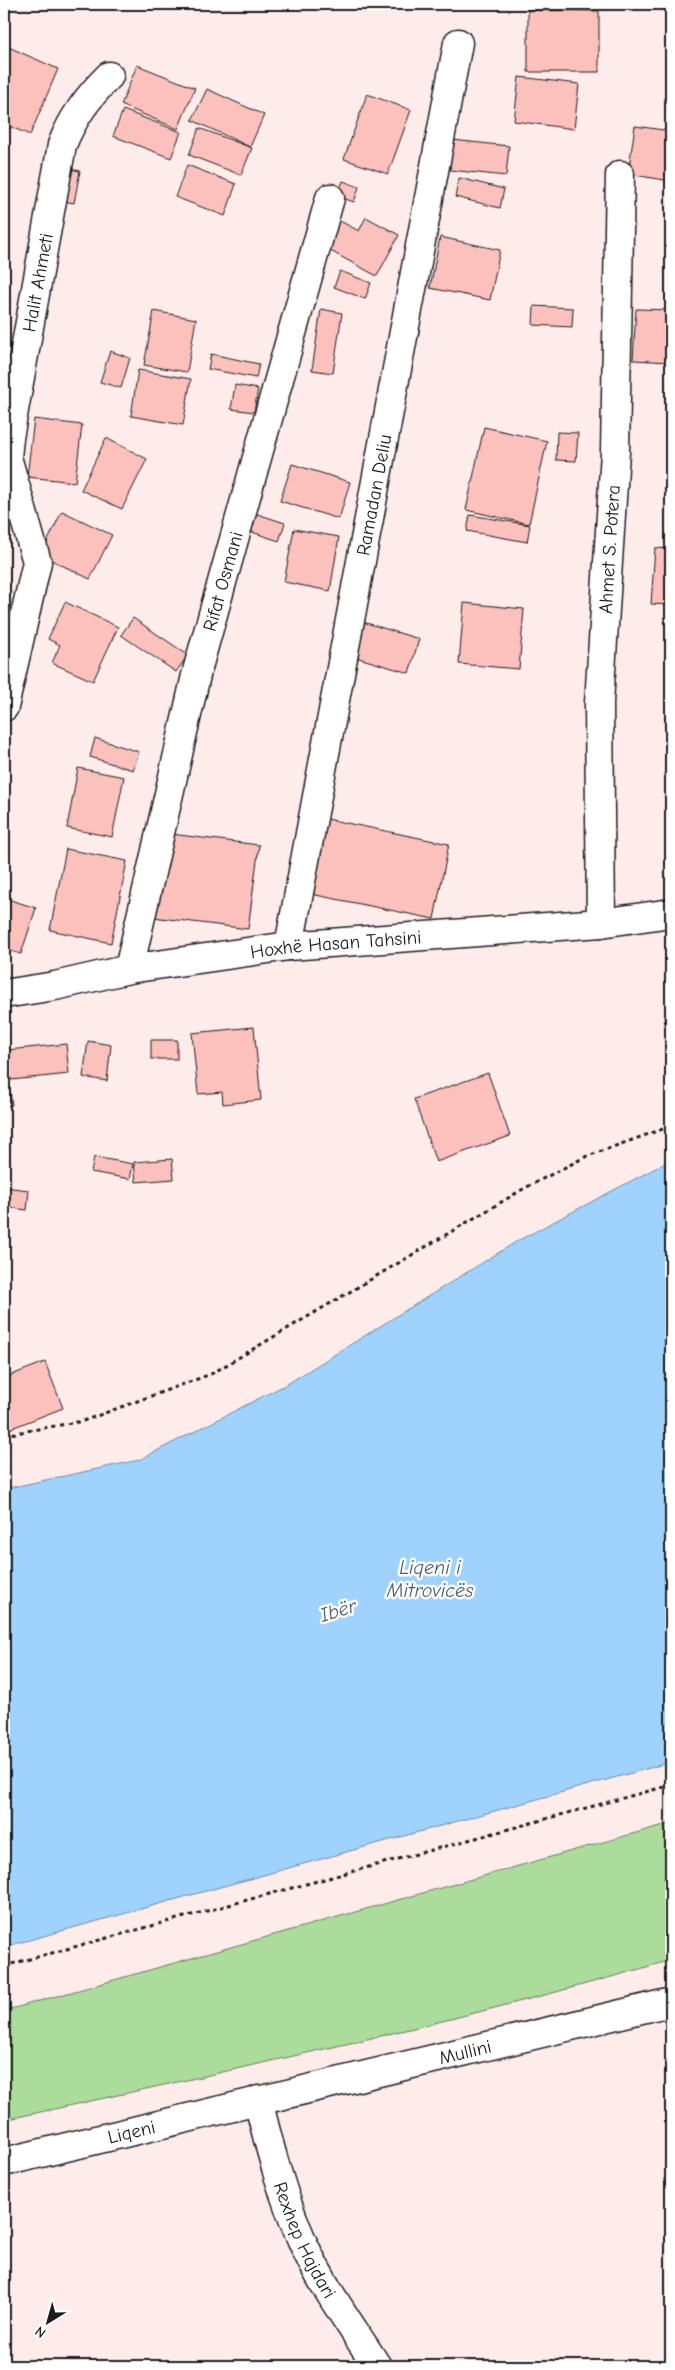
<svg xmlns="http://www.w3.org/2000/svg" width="675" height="2370" font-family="'Comic Neue',sans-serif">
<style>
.green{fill:#abdc9c;stroke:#647c5c}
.water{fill:#9fd3fd;stroke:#6b8aa3}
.building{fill:#fcc0bd;stroke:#1c1c1c}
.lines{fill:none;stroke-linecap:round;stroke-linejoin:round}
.minor-casing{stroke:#1c1c1c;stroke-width:31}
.tertiary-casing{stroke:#1c1c1c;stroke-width:31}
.path{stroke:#1c1c1c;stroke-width:3;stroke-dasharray:4 4;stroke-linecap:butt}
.minor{stroke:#fff;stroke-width:28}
.tertiary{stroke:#fff;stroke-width:28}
.labels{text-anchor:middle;stroke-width:5;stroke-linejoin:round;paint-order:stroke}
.street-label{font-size:19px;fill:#1c1c1c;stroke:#fff}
.water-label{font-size:20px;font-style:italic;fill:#4a5c6b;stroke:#fff}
</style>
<rect width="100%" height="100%" fill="#feeceb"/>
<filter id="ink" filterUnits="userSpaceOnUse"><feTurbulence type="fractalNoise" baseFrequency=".02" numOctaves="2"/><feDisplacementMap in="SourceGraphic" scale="10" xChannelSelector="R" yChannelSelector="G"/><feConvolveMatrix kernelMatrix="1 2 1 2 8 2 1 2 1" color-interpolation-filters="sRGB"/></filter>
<g filter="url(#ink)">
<path class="green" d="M671 1823V1960C452 2024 227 2071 4 2120V2011Z"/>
<polygon class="water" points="671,1160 671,1762 4,1947 4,1489 139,1460 287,1384 519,1240"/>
<g class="building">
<polygon points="528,10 599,11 599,72 528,72"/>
<polygon points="4,45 58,69 30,135 4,124"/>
<polygon points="137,65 195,88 178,129 121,105"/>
<polygon points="519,77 579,84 574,129 514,121"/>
<polygon points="207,89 264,115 250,147 192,120"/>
<polygon points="367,94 411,110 388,174 344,159"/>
<polygon points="123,110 181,132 171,158 113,136"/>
<polygon points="635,126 671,131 671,181 628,174"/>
<polygon points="199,128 252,148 241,175 189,155"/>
<polygon points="452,140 509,146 506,176 450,170"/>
<polygon points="187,165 236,184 225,216 175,197"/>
<polygon points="60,167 80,171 74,203 54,199"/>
<polygon points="459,178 504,189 500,208 455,197"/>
<polygon points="343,181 359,187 354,202 337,196"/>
<polygon points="366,217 399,235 377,276 323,247 338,220 359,231"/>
<polygon points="440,237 500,250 490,300 430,288"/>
<polygon points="340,271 371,283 365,299 334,287"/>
<polygon points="534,306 573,308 572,327 533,325"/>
<polygon points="321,309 342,313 333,373 312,370"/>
<polygon points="636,309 671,310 671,362 633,360"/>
<polygon points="154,311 196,319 187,372 144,365"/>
<polygon points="110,351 130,358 121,388 100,382"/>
<polygon points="211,354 259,364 256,378 208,369"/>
<polygon points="138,370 191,379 183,425 131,416"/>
<polygon points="235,385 258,389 254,412 231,409"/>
<polygon points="34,419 82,425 75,482 27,477"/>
<polygon points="484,427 547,441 529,524 466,510"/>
<polygon points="557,432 578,433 576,461 556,460"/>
<polygon points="106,438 147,459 122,509 81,490"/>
<polygon points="292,464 350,482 339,519 280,501"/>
<polygon points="62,511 112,535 90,579 41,555"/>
<polygon points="248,511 285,523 279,541 243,529"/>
<polygon points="470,515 530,525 527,542 467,531"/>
<polygon points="294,529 339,537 330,591 284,582"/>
<polygon points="655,548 671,549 671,605 651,604"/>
<polygon points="65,602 118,627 93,681 52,663 60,645 48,639"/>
<polygon points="464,603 524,609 519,669 459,664"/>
<polygon points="133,618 188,655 176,672 121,635"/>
<polygon points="363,622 419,639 409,673 352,656"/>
<polygon points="95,738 139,752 133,770 90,757"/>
<polygon points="78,768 124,777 112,837 67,828"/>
<polygon points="322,818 449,844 434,919 306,893"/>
<polygon points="163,833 259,845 248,929 153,917"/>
<polygon points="66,849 127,861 111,943 50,930"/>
<polygon points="4,898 36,908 21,954 4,949"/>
<polygon points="254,1027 261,1100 223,1104 222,1092 198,1094 192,1033"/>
<rect x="151" y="1040" width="26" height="19"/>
<polygon points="88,1041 111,1045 107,1081 83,1077"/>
<polygon points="66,1044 69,1074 11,1080 8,1050"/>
<polygon points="4,1056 12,1105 4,1107"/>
<polygon points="488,1073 510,1136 436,1162 414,1099"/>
<polygon points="94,1157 133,1164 130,1179 91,1172"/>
<polygon points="172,1159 174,1179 136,1182 134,1162"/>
<polygon points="4,1187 29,1190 27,1210 4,1207"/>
<polygon points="45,1362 63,1408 4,1431 4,1378"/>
</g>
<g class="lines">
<defs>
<g id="minor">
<path id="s1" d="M4 707 37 562 7 457 9 438 62 145C73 117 88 97 109 76"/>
<path id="s2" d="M601 923 599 703 615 452 620 175"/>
<path id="s3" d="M289 946 458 43"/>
<path id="s4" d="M129 969 197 671 330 198"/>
<path id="s5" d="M258 2100C270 2149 283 2199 304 2245 323 2287 352 2327 377 2366"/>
<path id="s6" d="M4 2162 671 2002"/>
</g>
<g id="tertiary">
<path id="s7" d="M4 994 55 986 129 969 289 946 601 923 671 913"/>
</g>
</defs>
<use href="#minor" class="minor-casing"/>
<use href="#tertiary" class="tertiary-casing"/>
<g class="path">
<polyline points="4,1435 83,1421 211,1374 525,1188 585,1157 671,1126"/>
<polyline points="4,1966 671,1785"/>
</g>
<use href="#minor" class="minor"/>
<use href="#tertiary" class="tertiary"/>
</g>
</g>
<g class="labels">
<g class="street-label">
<text dy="7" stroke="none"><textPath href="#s1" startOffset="435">Halit Ahmeti</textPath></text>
<text dy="7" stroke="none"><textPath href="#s3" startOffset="459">Ramadan Deliu</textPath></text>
<text dy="7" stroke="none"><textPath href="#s2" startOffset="374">Ahmet S. Potera</textPath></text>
<text dy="7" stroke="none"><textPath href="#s4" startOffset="399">Rifat Osmani</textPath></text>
<text dy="7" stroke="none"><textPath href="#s7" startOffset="336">Hoxhë Hasan Tahsini</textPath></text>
<text dy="7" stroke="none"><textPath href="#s6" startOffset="474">Mullini</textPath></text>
<text dy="7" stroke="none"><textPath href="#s6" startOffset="131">Liqeni</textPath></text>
<text dy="7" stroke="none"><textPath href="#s5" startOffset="148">Rexhep Hajdari</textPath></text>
</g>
<g class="water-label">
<text x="430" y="1574">Liqeni i<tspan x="430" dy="23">Mitrovicës</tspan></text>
<text transform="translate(338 1610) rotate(-17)" y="7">Ibër</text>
</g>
</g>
<rect width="675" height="2370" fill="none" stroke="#fff" stroke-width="20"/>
<rect x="10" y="10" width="655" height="2350" fill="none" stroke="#1c1c1c" stroke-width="2" filter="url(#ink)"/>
<g transform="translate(48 2322) rotate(217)" stroke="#ffffff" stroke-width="4" paint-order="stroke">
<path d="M0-4L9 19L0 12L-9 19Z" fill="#1c1c1c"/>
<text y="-8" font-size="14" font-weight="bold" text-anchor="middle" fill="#1c1c1c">N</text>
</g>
</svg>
